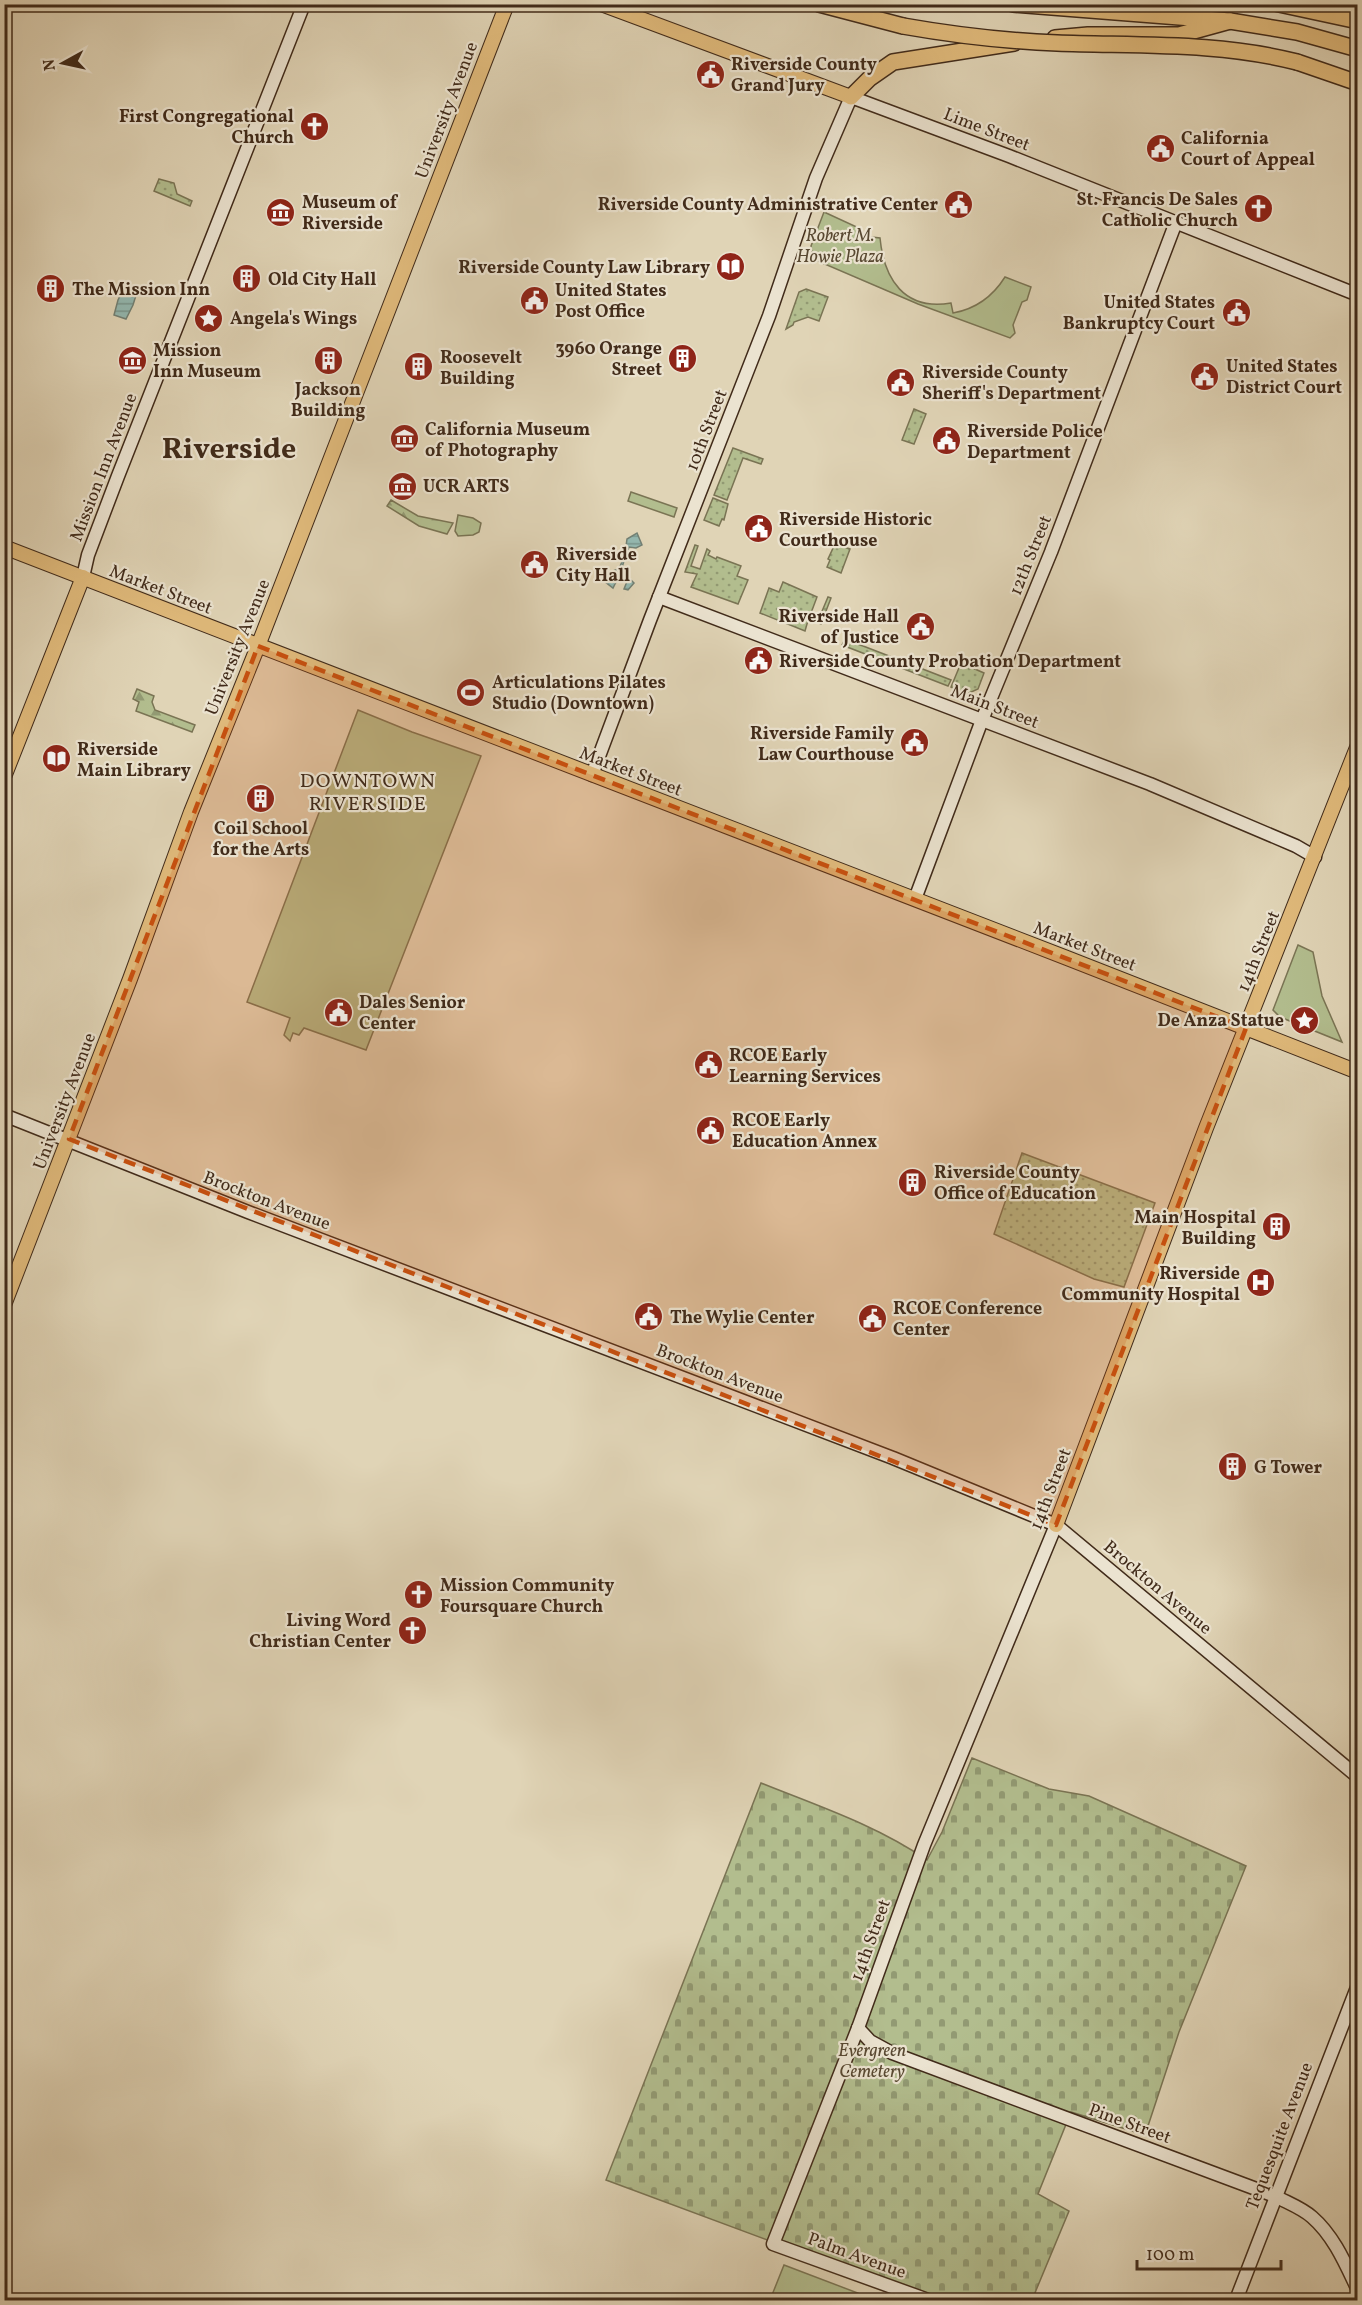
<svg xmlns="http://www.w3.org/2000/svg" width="1362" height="2305" font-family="Vollkorn,serif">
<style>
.grass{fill:url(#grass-dots);stroke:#7a7454;stroke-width:1.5}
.forest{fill:url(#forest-firs);stroke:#7a7454;stroke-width:1.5}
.cemetery{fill:url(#cemetery-stones);stroke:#7a7454;stroke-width:1.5}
.green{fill:#b2bd8e;stroke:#7a7454;stroke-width:1.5}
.water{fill:url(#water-rules);stroke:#738074;stroke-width:1.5}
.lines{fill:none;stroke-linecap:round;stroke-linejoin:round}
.secondary-casing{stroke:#412b1a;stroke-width:15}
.primary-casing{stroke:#412b1a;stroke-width:16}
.highway-casing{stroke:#412b1a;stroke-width:18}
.secondary{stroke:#ebe3d0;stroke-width:12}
.primary{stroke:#e0ba7b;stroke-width:14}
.highway{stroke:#e0ba7b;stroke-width:15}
.highway-bridge-casing{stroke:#412b1a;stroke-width:18;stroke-linecap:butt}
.highway-bridge{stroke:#e0ba7b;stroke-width:15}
.marked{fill:#c7500f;fill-opacity:0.2;stroke:#c7500f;stroke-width:4.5;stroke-dasharray:12 8;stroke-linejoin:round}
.labels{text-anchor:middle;stroke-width:4.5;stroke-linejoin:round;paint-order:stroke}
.poi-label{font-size:18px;font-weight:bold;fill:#412b1a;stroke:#ebe3d0;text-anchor:start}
.street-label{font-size:18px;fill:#412b1a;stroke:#ebe3d0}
.park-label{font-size:18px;font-style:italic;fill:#584831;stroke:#ebe3d0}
.neighbourhood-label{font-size:20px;letter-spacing:1.5px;fill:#412b1a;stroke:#ebe3d0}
.town-label{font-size:30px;font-weight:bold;fill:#412b1a;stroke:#ebe3d0}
</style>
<defs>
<pattern id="grass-dots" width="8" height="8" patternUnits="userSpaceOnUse" patternTransform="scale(1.5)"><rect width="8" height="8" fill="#b2bd8e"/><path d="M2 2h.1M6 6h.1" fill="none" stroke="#929a73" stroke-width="1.8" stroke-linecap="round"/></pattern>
<pattern id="forest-firs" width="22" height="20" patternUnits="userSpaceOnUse" patternTransform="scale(1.5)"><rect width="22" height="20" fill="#b2bd8e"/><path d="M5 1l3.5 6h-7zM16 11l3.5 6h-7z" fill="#929a73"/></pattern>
<pattern id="cemetery-stones" width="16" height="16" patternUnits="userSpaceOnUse" patternTransform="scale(1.5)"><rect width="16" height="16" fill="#b2bd8e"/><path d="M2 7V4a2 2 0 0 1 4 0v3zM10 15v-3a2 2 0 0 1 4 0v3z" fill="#929a73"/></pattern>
<pattern id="water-rules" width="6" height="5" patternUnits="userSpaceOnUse" patternTransform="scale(1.5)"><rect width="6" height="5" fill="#94b8b0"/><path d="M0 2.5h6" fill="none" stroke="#7a968e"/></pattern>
</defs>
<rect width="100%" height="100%" fill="#e0d4b6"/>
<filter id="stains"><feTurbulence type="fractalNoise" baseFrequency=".00333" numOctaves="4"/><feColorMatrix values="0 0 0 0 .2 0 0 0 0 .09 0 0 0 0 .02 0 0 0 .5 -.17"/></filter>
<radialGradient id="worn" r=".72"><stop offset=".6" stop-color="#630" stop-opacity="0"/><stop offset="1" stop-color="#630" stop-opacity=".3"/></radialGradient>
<g class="grass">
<polygon points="159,179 174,183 177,194 192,201 190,206 154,191"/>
<polygon points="806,289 828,297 819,321 808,317 794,322 793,325 786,329 799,292"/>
<polygon points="914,409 926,414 914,444 902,440"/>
<polygon points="733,448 763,459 761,464 743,458 727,500 714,495"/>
<polygon points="713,498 728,504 724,520 722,519 719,526 704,520"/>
<polygon points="835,544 850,549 841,573 827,567 830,560 828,559"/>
<polygon points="695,545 698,546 691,566 700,569 707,549 710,551 708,555 716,559 717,557 741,566 737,576 748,580 738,604 691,587 697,574 685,572"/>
<polygon points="783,582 817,597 811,613 820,616 828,597 831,598 821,624 816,622 814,617 809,617 805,631 760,613 769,588 779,592"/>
<polygon points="845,639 951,680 948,686 842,645"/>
<polygon points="961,663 984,673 978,689 967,694 951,687"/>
<polygon points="1022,1153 1155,1203 1124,1287 1094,1279 994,1234"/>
</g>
<g class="forest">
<polygon points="391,500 418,516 453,523 447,534 419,526 387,506"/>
<polygon points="137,689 154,696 152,702 155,710 195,725 192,732 136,711 139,702 133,699"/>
</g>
<path class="cemetery" d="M972 1758 1049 1789 1089 1796 1246 1866 1179 2032 1145 2135 1071 2112 1038 2194 1069 2211 1032 2300H943L816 2258 606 2180 761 1783C818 1806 876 1825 927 1860L942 1832Z"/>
<g class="green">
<path d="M824 212 861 229 862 236 880 238C884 279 904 311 951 303L953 313C976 309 993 296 1005 277L1031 287 1027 300 1022 302 1013 325 1015 333 1010 338 918 304 813 259 811 246Z"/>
<polygon points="631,492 677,508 674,517 628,501"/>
<polygon points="458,515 473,518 481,523 479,532 473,535 458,536 455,531"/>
<polygon points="358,710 412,732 481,756 366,1050 304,1028 299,1035 293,1033 290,1041 284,1035 290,1018 247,1002"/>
<polygon points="1298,945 1313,952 1322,996 1342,1042 1280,1017 1273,1010"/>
<polygon points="784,2265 876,2300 770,2300"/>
</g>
<g class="water">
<polygon points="126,285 138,289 133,305 126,319 114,315 118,300"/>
<polygon points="637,533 642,545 636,548 629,547 621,570 634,583 628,590 624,589 628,579 617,580 613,588 604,581 603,574 619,569 625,554 627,539"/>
</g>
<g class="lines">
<defs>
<g id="secondary">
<polyline points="83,577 88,555 118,476 304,4"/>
<polyline points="659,597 1150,784 1296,846 1315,857"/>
<polyline points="592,775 650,620 769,316 816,178 851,97 1009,156 1358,295"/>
<polyline points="915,899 982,720 1051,552 1176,222"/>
<polyline points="4,1115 248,1212 893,1458 1056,1525 1358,1777"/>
<path d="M858 2028 870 2041 892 2053 1275 2196C1288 2203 1302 2208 1312 2217 1334 2236 1346 2265 1358 2290"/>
<polyline points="928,2300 773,2244 858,2028 924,1845 1056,1525"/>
<polyline points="1236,2300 1358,1985"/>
</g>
<g id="primary">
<polyline points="601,4 851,97"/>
<polyline points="4,547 1067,958 1358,1072"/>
<polyline points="1358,714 1358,715"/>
<polyline points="4,777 83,577"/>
<polyline points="4,1305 130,979 191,812 258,646 507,4"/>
<polyline points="1056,1525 1206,1128 1358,745"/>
</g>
<g id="highway">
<polyline points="819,4 903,26"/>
<polyline points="1013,4 1230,21 1297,32 1358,49"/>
<polyline points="1279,4 1358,21"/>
<polyline points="1055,38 1088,35 1179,35 1230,21"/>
<polyline points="1297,62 1358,83"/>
<polyline points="851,97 870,78 893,62 1014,43"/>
</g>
</defs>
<use href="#secondary" class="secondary-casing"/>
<use href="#primary" class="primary-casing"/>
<use href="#highway" class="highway-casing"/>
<use href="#secondary" class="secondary"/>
<use href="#primary" class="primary"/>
<use href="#highway" class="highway"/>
<defs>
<path id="highway-bridge" d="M903 26C954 35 1005 41 1057 43 1138 46 1219 42 1297 62"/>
</defs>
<use href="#highway-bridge" class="highway-bridge-casing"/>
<use href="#highway-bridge" class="highway-bridge"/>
</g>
<path class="marked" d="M258 646 1246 1028 1056 1525 69 1139Z"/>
<defs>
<symbol id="civic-disc" viewBox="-11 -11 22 22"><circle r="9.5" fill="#8f2418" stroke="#ebe3d0"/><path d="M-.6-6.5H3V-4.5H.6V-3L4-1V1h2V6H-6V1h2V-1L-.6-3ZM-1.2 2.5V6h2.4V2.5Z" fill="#fff"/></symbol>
<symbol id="church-disc" viewBox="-11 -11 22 22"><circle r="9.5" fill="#8f2418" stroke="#ebe3d0"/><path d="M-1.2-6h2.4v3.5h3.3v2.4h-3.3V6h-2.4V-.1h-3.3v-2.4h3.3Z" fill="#fff"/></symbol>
<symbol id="museum-disc" viewBox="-11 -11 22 22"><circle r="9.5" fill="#8f2418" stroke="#ebe3d0"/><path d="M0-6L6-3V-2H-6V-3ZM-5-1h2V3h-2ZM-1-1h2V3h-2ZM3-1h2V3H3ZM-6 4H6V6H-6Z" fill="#fff"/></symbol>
<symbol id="library-disc" viewBox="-11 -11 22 22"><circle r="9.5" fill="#8f2418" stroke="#ebe3d0"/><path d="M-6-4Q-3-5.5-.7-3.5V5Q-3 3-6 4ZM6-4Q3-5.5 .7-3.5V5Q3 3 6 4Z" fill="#fff"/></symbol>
<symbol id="building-disc" viewBox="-11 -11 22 22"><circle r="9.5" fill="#8f2418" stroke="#ebe3d0"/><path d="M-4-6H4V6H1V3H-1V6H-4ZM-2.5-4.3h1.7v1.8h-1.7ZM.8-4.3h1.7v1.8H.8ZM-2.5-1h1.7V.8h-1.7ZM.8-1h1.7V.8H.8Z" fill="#fff"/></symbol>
<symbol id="sight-disc" viewBox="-11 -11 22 22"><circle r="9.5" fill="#8f2418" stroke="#ebe3d0"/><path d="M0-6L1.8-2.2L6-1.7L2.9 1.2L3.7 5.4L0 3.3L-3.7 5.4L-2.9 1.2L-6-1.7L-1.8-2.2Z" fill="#fff"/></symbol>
<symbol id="stadium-disc" viewBox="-11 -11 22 22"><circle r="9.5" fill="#8f2418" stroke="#ebe3d0"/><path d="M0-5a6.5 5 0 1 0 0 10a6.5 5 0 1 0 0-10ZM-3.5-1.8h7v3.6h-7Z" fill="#fff"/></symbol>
<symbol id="hospital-disc" viewBox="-11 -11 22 22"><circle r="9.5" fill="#8f2418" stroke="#ebe3d0"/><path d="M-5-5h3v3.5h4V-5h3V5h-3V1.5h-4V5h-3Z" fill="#fff"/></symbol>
</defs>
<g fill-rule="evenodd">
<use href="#civic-disc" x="694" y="58" width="33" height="33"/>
<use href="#church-disc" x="298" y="110" width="33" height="33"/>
<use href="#civic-disc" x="1144" y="132" width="33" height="33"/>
<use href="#civic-disc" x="942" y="188" width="33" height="33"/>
<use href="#church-disc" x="1242" y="192" width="33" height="33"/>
<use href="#museum-disc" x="264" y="196" width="33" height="33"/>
<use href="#library-disc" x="714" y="250" width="33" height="33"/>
<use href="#building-disc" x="230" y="262" width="33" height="33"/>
<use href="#building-disc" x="34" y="272" width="33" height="33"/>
<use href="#civic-disc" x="518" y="284" width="33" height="33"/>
<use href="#civic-disc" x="1220" y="296" width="33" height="33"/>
<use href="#sight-disc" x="192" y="302" width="33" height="33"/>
<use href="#building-disc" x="666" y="342" width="33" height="33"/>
<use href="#museum-disc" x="116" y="344" width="33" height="33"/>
<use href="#building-disc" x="312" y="344" width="33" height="33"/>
<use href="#building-disc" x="402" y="350" width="33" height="33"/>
<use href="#civic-disc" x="1188" y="360" width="33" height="33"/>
<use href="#civic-disc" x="884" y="366" width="33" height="33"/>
<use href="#museum-disc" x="388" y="422" width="33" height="33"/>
<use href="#civic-disc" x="930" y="424" width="33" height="33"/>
<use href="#museum-disc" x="386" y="470" width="33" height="33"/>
<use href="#civic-disc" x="742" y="512" width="33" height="33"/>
<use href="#civic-disc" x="518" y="548" width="33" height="33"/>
<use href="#civic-disc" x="904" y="610" width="33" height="33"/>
<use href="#civic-disc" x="742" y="644" width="33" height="33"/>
<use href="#stadium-disc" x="454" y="676" width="33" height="33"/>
<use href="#civic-disc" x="898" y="726" width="33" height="33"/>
<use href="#library-disc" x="40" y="742" width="33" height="33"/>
<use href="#building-disc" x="244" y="782" width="33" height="33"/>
<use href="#civic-disc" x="322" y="996" width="33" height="33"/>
<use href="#sight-disc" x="1288" y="1004" width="33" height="33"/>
<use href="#civic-disc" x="692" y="1048" width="33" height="33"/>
<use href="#civic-disc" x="694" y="1114" width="33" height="33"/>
<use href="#building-disc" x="896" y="1166" width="33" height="33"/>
<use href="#building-disc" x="1260" y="1210" width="33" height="33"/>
<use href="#hospital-disc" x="1244" y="1266" width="33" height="33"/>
<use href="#civic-disc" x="632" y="1300" width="33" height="33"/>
<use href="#civic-disc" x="856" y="1302" width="33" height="33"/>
<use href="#building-disc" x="1216" y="1450" width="33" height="33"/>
<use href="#church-disc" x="402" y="1578" width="33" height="33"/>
<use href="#church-disc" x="396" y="1614" width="33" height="33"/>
</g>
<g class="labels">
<g class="poi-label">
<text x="731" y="70">Riverside County<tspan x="731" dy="21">Grand Jury</tspan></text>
<text x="294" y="122" text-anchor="end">First Congregational<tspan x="294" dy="21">Church</tspan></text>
<text x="1181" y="144">California<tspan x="1181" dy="21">Court of Appeal</tspan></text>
<text x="1238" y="205" text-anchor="end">St. Francis De Sales<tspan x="1238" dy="21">Catholic Church</tspan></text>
<text x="302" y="208">Museum of<tspan x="302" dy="21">Riverside</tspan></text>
<text x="938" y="210" text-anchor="end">Riverside County Administrative Center</text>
<text x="710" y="273" text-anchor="end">Riverside County Law Library</text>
<text x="268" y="285">Old City Hall</text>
<text x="72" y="295">The Mission Inn</text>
<text x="555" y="296">United States<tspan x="555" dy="21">Post Office</tspan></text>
<text x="1215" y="308" text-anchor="end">United States<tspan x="1215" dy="21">Bankruptcy Court</tspan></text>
<text x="230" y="324">Angela's Wings</text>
<text x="662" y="354" text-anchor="end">3960 Orange<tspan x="662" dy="21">Street</tspan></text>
<text x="153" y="356">Mission<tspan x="153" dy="21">Inn Museum</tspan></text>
<text x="440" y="363">Roosevelt<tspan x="440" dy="21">Building</tspan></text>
<text x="1226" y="372">United States<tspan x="1226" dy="21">District Court</tspan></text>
<text x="922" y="378">Riverside County<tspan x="922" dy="21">Sheriff's Department</tspan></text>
<text x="328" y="395" text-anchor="middle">Jackson<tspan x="328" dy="21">Building</tspan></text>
<text x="425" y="435">California Museum<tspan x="425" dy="21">of Photography</tspan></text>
<text x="967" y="437">Riverside Police<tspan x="967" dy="21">Department</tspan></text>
<text x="423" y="492">UCR ARTS</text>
<text x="779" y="525">Riverside Historic<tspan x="779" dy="21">Courthouse</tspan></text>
<text x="556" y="560">Riverside<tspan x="556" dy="21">City Hall</tspan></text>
<text x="899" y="622" text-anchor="end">Riverside Hall<tspan x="899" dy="21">of Justice</tspan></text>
<text x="779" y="667">Riverside County Probation Department</text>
<text x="492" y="688">Articulations Pilates<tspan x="492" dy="21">Studio (Downtown)</tspan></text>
<text x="894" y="739" text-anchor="end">Riverside Family<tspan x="894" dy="21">Law Courthouse</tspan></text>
<text x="77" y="755">Riverside<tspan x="77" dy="21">Main Library</tspan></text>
<text x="261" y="834" text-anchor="middle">Coil School<tspan x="261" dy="21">for the Arts</tspan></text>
<text x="359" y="1008">Dales Senior<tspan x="359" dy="21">Center</tspan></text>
<text x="1284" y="1026" text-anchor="end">De Anza Statue</text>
<text x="729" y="1061">RCOE Early<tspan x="729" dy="21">Learning Services</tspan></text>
<text x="732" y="1126">RCOE Early<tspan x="732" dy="21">Education Annex</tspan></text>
<text x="934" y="1178">Riverside County<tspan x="934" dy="21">Office of Education</tspan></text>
<text x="1256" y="1223" text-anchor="end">Main Hospital<tspan x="1256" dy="21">Building</tspan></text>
<text x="1240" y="1279" text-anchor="end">Riverside<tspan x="1240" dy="21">Community Hospital</tspan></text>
<text x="893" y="1314">RCOE Conference<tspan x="893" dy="21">Center</tspan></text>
<text x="670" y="1323">The Wylie Center</text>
<text x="1254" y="1473">G Tower</text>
<text x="440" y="1591">Mission Community<tspan x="440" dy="21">Foursquare Church</tspan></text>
<text x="391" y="1626" text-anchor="end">Living Word<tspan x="391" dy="21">Christian Center</tspan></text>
</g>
<g class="street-label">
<text transform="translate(446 110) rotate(-69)" y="6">University Avenue</text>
<text transform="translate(987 129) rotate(21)" y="6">Lime Street</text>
<text transform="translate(706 430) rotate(-69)" y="6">10th Street</text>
<text transform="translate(103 467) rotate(-69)" y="6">Mission Inn Avenue</text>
<text transform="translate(1030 555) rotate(-68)" y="6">12th Street</text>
<text transform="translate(161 589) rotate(21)" y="6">Market Street</text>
<text transform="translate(237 647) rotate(-68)" y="6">University Avenue</text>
<text transform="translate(995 706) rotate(21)" y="6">Main Street</text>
<text transform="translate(631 771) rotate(21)" y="6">Market Street</text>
<text transform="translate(1085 946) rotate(21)" y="6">Market Street</text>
<text transform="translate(1258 951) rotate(-68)" y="6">14th Street</text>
<text transform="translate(64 1101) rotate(-69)" y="6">University Avenue</text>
<text transform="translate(267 1200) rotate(21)" y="6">Brockton Avenue</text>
<text transform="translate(720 1373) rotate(21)" y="6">Brockton Avenue</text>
<text transform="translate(1050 1489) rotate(-69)" y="6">14th Street</text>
<text transform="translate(1158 1587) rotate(40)" y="6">Brockton Avenue</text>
<text transform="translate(870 1940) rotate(-70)" y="6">14th Street</text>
<text transform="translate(1130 2123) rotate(20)" y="6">Pine Street</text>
<text transform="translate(1279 2136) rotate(-69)" y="6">Tequesquite Avenue</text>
<text transform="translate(857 2255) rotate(20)" y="6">Palm Avenue</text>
</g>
<g class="park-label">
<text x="840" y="241">Robert M.<tspan x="840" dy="21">Howie Plaza</tspan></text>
<text x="872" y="2056">Evergreen<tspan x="872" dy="21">Cemetery</tspan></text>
</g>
<g class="neighbourhood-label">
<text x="368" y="787">DOWNTOWN<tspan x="368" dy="23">RIVERSIDE</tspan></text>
</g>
<g class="town-label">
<text x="229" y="458">Riverside</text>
</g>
</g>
<rect width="1362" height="2305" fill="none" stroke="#e0d4b6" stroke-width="24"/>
<rect x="6" y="6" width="1350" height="2293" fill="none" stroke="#412b1a" stroke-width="3"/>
<rect x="12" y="12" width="1338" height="2281" fill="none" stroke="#412b1a" stroke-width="1.5"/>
<g transform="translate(63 63) rotate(262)" stroke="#ebe3d0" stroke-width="4.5" paint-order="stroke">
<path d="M0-4.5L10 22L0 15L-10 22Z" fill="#412b1a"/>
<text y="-9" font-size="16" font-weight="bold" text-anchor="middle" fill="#412b1a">N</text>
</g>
<path d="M1137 2260v9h144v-9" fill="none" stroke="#412b1a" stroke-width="3"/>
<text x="1146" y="2260" font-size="18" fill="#412b1a" stroke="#ebe3d0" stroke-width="4.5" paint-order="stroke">100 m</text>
<rect width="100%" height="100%" filter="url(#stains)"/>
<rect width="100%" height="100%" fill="url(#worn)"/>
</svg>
